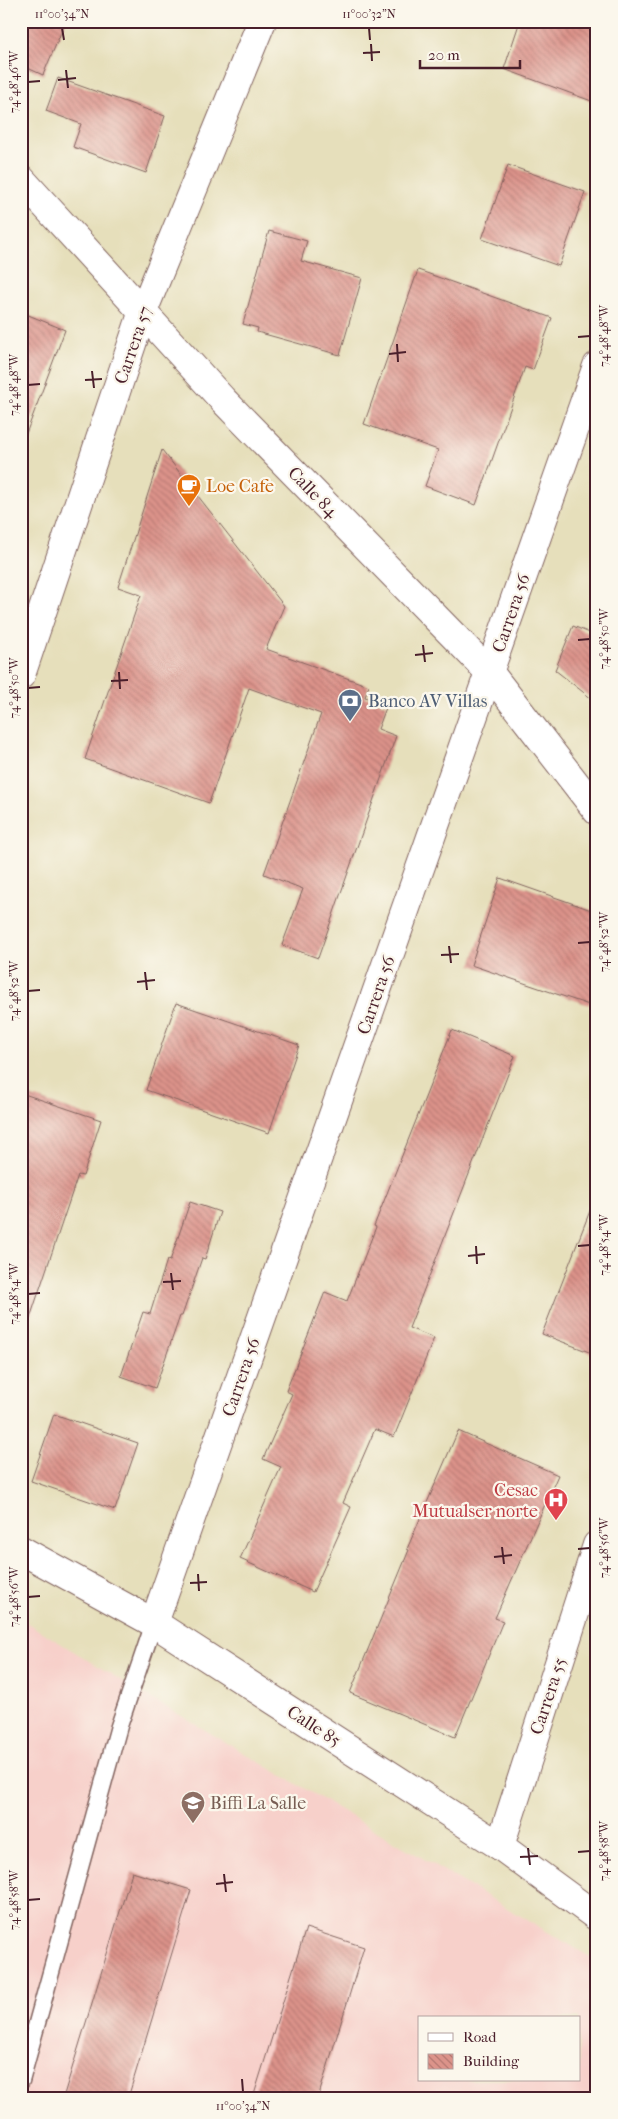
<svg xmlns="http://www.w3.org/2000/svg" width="618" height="2119" font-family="'IM FELL French Canon',serif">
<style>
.built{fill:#f7d0ca;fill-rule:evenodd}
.building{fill:url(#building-back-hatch)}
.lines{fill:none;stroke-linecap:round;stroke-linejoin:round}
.lane-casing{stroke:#81625d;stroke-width:19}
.street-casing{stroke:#81625d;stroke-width:30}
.secondary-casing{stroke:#81625d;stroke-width:30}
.lane{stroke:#fff;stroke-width:16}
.street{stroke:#fff;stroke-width:28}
.secondary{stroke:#fff;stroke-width:28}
.ticks{fill:none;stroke:#4a1f2b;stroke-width:2}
.labels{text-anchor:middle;stroke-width:4.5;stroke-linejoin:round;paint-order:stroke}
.street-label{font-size:18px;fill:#4a1f2b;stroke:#fbf7ec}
.food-label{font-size:18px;fill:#c56008;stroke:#fbf7ec;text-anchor:start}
.service-label{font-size:18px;fill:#4e5e75;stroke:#fbf7ec;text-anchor:start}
.health-label{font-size:18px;fill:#be3a42;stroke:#fbf7ec;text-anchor:end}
.education-label{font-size:18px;fill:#785e54;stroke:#fbf7ec;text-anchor:start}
.neatline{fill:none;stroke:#4a1f2b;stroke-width:2}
.ticks-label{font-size:12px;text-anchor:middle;fill:#4a1f2b}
</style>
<defs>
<pattern id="building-back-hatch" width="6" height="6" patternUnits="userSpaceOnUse" patternTransform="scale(1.25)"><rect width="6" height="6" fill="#dc938a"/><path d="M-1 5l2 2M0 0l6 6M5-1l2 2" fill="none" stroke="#b47771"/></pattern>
</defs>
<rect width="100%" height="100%" fill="#fbf7ec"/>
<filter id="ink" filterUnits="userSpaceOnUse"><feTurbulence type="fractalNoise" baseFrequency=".02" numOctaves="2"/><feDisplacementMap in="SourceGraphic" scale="10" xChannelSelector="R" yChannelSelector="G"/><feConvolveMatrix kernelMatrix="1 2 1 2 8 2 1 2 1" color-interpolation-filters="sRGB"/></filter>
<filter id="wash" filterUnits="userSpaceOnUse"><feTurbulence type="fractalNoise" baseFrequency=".0096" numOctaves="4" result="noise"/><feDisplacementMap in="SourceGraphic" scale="20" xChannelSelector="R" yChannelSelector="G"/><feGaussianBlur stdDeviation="1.12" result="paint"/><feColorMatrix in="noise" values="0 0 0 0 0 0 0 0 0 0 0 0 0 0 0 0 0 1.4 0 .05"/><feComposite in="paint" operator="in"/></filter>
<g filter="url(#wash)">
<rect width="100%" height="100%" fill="#e6dfbb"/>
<path class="built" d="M24 1621 132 1687 597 1961V2098H21V1625ZM419 2018H579V2080H419Z"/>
<g id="blocks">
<g class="building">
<polygon points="21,21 66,21 43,75 21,65"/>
<polygon points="520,21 597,21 597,103 504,69"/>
<polygon points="58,78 165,116 146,173 73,147 81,124 46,111"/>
<polygon points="508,165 585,192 559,266 482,239"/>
<polygon points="269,231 307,241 301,261 362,278 340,355 257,332 258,328 243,324"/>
<polygon points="418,270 552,318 533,370 525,367 476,505 425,486 438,450 364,424"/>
<polygon points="21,312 65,330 24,439 21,439"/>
<polygon points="162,450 284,606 266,649 369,686 365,697 387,705 378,729 396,736 318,958 282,945 303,889 264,874 321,714 249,688 209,803 85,759 141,595 118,587"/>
<polygon points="573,626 597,636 597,703 555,670"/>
<polygon points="500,878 597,912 597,982 589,1005 471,965"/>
<polygon points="176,1003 299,1045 269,1133 146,1090"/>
<polygon points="452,1030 515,1056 409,1328 434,1338 394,1437 375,1429 343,1503 351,1507 313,1592 240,1559 281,1467 263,1459 292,1394 286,1391 325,1292 347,1301 376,1227 374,1226"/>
<polygon points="21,1093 101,1120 83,1176 78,1175 26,1330 21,1329"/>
<polygon points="595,1198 597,1198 597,1355 542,1334"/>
<polygon points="190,1202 220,1212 205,1259 202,1258 182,1316 180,1316 155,1388 121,1376 143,1312 150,1314 167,1260 170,1261"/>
<polygon points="54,1414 138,1443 115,1510 31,1481"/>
<polygon points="458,1431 558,1475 495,1618 503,1621 455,1737 350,1693 409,1550 407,1549"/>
<polygon points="132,1872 191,1890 128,2098 63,2098"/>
<polygon points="306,1928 364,1947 318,2098 253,2098"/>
</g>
</g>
</g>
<g filter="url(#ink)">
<use href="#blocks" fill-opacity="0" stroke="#81625d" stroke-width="1"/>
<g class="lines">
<defs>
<polyline id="lane" points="21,2081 119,1726 154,1623"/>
<g id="street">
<polyline points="21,675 142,314 262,21"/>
<polyline points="21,1550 154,1623 500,1846 597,1917"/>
<polyline points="154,1623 597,366"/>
<polyline points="500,1846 597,1545"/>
</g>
<polyline id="secondary" points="21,179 223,400 490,673 597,811"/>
</defs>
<use href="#lane" class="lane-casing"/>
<use href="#street" class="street-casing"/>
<use href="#secondary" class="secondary-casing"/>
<use href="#lane" class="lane"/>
<use href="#street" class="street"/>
<use href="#secondary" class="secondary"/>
</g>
</g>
<path class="ticks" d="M62 28 64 40M369 28 370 40M371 44 372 61M363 53 380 52M66 70 68 88M58 80 76 78M28 82 40 81M578 337 590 336M397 344 398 362M389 354 406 352M92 371 94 388M85 380 102 379M28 385 40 384M578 640 590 639M423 645 425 662M415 655 433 653M119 672 120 689M111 681 128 680M28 688 40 687M578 943 590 942M449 946 451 963M441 955 459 954M145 972 147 990M137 982 155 980M28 991 40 990M476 1246 477 1264M578 1246 590 1245M468 1256 485 1254M171 1273 173 1290M163 1282 181 1281M28 1294 40 1293M502 1547 504 1564M578 1549 590 1548M494 1557 512 1555M198 1574 199 1591M190 1583 207 1582M28 1597 40 1596M528 1848 530 1865M578 1852 590 1851M520 1857 538 1856M224 1874 226 1892M216 1884 233 1882M28 1900 40 1899M242 2079 243 2092"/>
<defs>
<symbol id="cafe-pin" viewBox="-11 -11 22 30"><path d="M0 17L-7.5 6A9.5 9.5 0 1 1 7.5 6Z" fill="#e8710a" stroke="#fbf7ec"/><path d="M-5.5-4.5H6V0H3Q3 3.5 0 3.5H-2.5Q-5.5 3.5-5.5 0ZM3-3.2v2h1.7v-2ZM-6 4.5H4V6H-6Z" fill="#fff"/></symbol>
<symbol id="bank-pin" viewBox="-11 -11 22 30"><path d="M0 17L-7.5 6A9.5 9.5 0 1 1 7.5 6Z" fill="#5c6f8a" stroke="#fbf7ec"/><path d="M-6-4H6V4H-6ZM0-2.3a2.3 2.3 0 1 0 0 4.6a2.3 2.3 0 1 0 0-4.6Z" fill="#fff"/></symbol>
<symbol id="hospital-pin" viewBox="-11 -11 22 30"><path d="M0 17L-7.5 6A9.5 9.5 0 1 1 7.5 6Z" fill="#e0444e" stroke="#fbf7ec"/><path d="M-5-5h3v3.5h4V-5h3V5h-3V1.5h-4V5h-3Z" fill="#fff"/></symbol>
<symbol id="school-pin" viewBox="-11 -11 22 30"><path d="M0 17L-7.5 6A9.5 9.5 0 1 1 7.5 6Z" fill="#8d6e63" stroke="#fbf7ec"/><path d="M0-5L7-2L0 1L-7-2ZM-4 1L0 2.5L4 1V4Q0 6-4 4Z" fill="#fff"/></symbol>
</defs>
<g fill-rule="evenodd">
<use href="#cafe-pin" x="175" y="472" width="28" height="38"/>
<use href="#bank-pin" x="336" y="687" width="28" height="38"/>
<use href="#hospital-pin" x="542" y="1486" width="28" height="38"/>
<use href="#school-pin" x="179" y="1789" width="28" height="38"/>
</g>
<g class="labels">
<g class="street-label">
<text transform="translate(133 345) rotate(-71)" y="6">Carrera 57</text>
<text transform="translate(313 492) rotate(46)" y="6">Calle 84</text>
<text transform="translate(511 613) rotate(-71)" y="6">Carrera 56</text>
<text transform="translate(376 995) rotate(-71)" y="6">Carrera 56</text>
<text transform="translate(241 1377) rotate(-71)" y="6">Carrera 56</text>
<text transform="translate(548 1696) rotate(-72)" y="6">Carrera 55</text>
<text transform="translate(314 1726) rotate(33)" y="6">Calle 85</text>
</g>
<g class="food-label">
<text x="206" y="492">Loe Cafe</text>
</g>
<g class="service-label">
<text x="368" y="707">Banco AV Villas</text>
</g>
<g class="health-label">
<text x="538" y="1496">Cesac<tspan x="538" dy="21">Mutualser norte</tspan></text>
</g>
<g class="education-label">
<text x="210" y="1809">Biffi La Salle</text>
</g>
</g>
<rect width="618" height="2119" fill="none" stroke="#fbf7ec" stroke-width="55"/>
<rect x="418" y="2016" width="162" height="65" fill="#fbf7ec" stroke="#b4a19f"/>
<rect x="428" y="2033" width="25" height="8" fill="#ffffff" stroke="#b4a19f"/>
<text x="463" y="2042" font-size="15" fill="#4a1f2b">Road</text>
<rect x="428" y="2054" width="25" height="15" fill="url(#building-back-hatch)" stroke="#b4a19f"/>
<text x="463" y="2066" font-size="15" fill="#4a1f2b">Building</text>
<path d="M420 60v8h100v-8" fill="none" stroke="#4a1f2b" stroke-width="2.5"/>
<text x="428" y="60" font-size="15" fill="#4a1f2b" stroke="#fbf7ec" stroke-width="4" paint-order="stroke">20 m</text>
<rect x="28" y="28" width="562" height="2064" class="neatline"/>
<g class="ticks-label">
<text x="62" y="18">11°00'34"N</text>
<text x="369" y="18">11°00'32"N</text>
<text transform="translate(14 82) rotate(-90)" y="4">74°48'46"W</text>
<text transform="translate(604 336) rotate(-90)" y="4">74°48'48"W</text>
<text transform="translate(14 385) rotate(-90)" y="4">74°48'48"W</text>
<text transform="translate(604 639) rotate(-90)" y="4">74°48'50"W</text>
<text transform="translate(14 688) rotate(-90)" y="4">74°48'50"W</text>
<text transform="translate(604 942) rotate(-90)" y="4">74°48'52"W</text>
<text transform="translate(14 991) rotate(-90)" y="4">74°48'52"W</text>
<text transform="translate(604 1245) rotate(-90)" y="4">74°48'54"W</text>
<text transform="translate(14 1294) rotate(-90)" y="4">74°48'54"W</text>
<text transform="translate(604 1548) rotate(-90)" y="4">74°48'56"W</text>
<text transform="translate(14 1597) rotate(-90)" y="4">74°48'56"W</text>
<text transform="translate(604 1851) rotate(-90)" y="4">74°48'58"W</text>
<text transform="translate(14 1900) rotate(-90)" y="4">74°48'58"W</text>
<text x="243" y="2110">11°00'34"N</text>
</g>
</svg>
